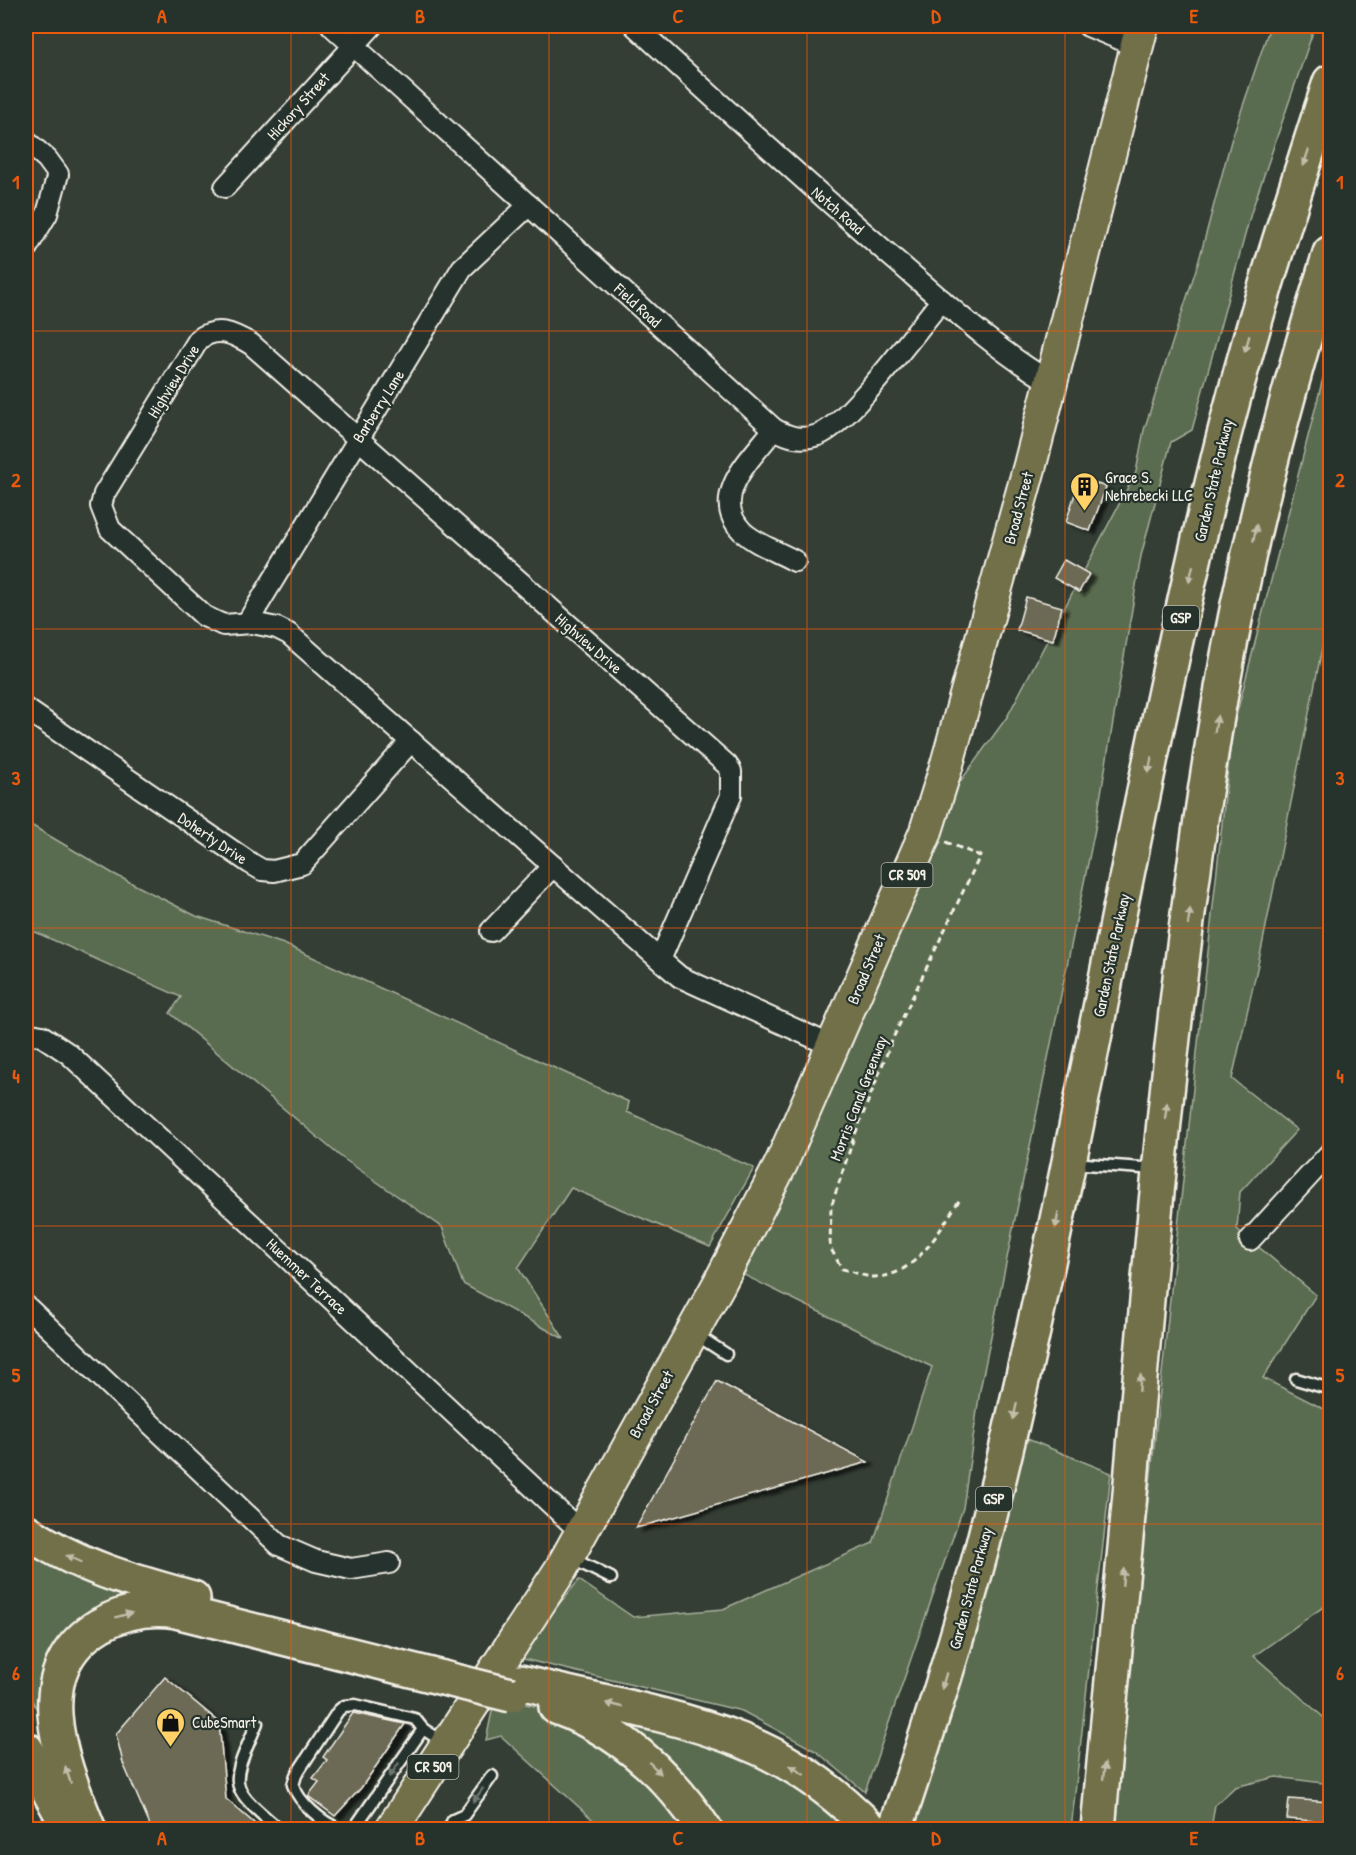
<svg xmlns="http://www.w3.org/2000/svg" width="1356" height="1855" font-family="'Patrick Hand',sans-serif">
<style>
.green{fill:#5a6c4f;stroke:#a7ae9c;stroke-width:1.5}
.building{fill:#6c6955;stroke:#f4f1e8;stroke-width:1.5;filter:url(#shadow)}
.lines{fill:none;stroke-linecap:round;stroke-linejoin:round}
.lane-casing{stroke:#f4f1e8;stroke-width:15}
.street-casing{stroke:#f4f1e8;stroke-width:24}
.primary-casing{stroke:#f4f1e8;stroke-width:36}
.highway-casing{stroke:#f4f1e8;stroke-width:38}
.path{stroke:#f4f1e8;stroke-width:3;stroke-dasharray:6 4.5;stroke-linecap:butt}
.lane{stroke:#26332d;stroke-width:10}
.street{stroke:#26332d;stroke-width:20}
.primary{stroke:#726f4a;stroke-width:32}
.highway{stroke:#726f4a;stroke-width:33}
.highway-bridge-casing{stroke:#f4f1e8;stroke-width:38;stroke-linecap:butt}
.highway-bridge{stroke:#726f4a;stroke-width:33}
.oneway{fill:#c0bda9}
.oneway2{fill:#6e766e}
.grid{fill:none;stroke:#e8590c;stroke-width:1.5;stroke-opacity:0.55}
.labels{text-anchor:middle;stroke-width:4.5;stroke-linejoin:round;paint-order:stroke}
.shield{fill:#26332d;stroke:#b6b8b0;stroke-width:1.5}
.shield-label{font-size:15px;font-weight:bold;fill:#f4f1e8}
.street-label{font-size:16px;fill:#f4f1e8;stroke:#26332d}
.poi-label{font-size:16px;fill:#f4f1e8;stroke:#26332d;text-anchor:start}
.neatline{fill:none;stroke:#e8590c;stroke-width:2}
.grid-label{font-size:20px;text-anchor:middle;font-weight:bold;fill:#e8590c}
</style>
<defs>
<filter id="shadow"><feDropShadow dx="6" dy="3.5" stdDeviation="1.5" flood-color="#0009"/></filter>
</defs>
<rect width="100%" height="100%" fill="#343e35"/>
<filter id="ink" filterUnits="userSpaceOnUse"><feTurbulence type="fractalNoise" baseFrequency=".0167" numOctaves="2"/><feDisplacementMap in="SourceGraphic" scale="12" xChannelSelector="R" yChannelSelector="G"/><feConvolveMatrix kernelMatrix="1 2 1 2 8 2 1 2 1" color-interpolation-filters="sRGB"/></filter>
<g filter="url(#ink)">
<g class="green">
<polygon points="1270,26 1315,26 1251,213 1192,430 1171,442 1141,556 1095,829 980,1390 963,1508 865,1792 816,1751 742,1711 515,1657 579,1580 633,1617 723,1609 873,1543 932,1367 744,1275 794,1167 957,786 1007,717 1136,472 1144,430 1199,260 1231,141"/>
<polygon points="1330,351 1330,609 1261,951 1232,1079 1297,1130 1240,1192 1237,1229 1316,1295 1263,1378 1330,1412 1330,1602 1254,1656 1330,1723 1330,1784 1276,1777 1235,1787 1215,1805 1211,1829 1116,1830 1123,1730 1232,732"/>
<polygon points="26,822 112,873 196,916 284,944 629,1102 627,1112 754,1168 710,1247 571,1188 518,1268 564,1339 463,1284 442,1227 341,1157 170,1013 181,997 26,928"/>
<polygon points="1025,1438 1111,1473 1071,1829 913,1830"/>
<polygon points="26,1540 166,1600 101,1616 45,1725 26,1689"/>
<polygon points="495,1697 539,1707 586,1727 648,1768 694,1829 603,1829 501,1736 486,1740"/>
<polygon points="587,1702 745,1746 860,1829 715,1829"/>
</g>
<g class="building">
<polygon points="1080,478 1106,487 1090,531 1066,522"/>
<polygon points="1064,560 1089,574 1079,592 1054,578"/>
<polygon points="1026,597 1062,607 1053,640 1017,630"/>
<polygon points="717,1381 868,1462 636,1528"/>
<polygon points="165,1677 219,1722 226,1799 262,1830 152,1830 123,1763 116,1734"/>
<polygon points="353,1713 405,1724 361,1788 335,1816 308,1796 319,1782 313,1778 327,1760 323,1757"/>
<polygon points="1289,1799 1330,1802 1330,1822 1287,1819"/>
</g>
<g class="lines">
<defs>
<g id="lane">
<polyline points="1071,1163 1157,1169"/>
<polyline points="695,1334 726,1354"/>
<polyline points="1296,1379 1330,1389"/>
<polyline points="571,1558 611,1578"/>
<path d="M257 1723C230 1787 226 1784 280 1830"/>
<path d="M341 1830C323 1823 299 1803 293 1785L296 1775 338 1711 344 1706 355 1705 415 1719 423 1729"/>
<polyline points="353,1830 423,1729 445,1743"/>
<polyline points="448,1830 453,1820 464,1815 492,1776"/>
</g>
<g id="street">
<path d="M332 26 774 429C789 437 801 441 818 435 849 424 917 329 942 300"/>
<path d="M635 26C720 104 805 182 893 258 943 301 993 348 1050 382"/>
<polyline points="1088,26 1136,46"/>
<polyline points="26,141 47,159 58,174 47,214 26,249"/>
<polyline points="225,187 372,26"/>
<path d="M774 429C753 457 708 496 742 531 755 544 779 552 795 561"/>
<polyline points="247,623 462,268 529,205"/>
<polyline points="26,709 250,863 262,870 274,871 302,864 411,741"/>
<polyline points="491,931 553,866"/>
<path d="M660 960 731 796V771L727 765 251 344C232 333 218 326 199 339L104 494 101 506 110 529 204 616 223 625 252 623 277 628 289 634 660 960 680 977 832 1046"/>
<polyline points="26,1033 42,1036 69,1054 581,1532"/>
<polyline points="1250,1240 1330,1153"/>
<polyline points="26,1306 279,1545 316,1561 351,1569 389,1563"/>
</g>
<polyline id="primary" points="391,1830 561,1569 719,1284 781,1164 925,834 947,764 1030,465 1142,26"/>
<g id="highway">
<path d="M26 1531C76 1566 135 1582 193 1598"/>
<path d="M520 1682C593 1700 670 1713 740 1740 789 1759 835 1792 872 1830"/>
<path d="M556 1707C620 1730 668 1774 705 1830"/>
<polyline points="26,1749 70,1830"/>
<path d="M89 1830C63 1764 22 1672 100 1625 123 1612 150 1607 176 1611L443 1678"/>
<path d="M895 1830C927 1735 958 1640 983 1544 1074 1184 1130 816 1219 455 1250 329 1290 206 1330 82"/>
<path d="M1098 1830C1108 1710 1122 1590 1132 1470 1154 1215 1176 958 1219 705 1245 553 1284 401 1330 253"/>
</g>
</defs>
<use href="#lane" class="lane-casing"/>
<use href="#street" class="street-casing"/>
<use href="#primary" class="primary-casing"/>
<use href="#highway" class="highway-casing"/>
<path class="path" d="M946 842 980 856 893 1038 854 1137 831 1207 830 1247 842 1269C852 1271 864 1277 874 1277 917 1277 940 1229 960 1199"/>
<use href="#lane" class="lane"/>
<use href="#street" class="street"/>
<use href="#primary" class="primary"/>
<use href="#highway" class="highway"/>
<defs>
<polyline id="highway-bridge" points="443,1678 511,1695"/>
</defs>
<use href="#highway-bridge" class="highway-bridge-casing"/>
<use href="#highway-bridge" class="highway-bridge"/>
</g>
<defs><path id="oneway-solid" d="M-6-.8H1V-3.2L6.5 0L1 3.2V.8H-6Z" transform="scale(1.5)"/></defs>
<g class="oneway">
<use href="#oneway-solid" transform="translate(1306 158) rotate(108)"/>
<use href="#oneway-solid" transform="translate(1247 344) rotate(106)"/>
<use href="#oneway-solid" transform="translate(1255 533) rotate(-78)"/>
<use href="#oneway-solid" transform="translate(1191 574) rotate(103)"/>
<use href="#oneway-solid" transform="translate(1216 724) rotate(-81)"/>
<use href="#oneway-solid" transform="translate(1150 765) rotate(101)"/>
<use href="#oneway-solid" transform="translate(1189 917) rotate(-83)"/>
<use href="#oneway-solid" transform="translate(1166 1111) rotate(-83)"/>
<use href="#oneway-solid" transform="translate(1057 1220) rotate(101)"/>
<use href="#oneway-solid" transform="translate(1140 1383) rotate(-85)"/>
<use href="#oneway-solid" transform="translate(1015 1411) rotate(103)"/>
<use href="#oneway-solid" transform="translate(74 1559) rotate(-156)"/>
<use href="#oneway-solid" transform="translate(1123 1577) rotate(-85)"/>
<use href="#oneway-solid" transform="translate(124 1615) rotate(-15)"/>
<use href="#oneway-solid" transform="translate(944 1681) rotate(106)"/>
<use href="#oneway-solid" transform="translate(614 1705) rotate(-166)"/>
<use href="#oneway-solid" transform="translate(655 1768) rotate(44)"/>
<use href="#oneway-solid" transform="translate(797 1770) rotate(-147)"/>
<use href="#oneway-solid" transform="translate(1104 1771) rotate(-84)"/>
<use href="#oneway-solid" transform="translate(68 1775) rotate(-109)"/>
</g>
<g class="oneway2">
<use href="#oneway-solid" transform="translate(394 1770) rotate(125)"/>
<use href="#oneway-solid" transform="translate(478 1795) rotate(126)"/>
</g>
</g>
<path class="grid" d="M291 26V1830M549 26V1830M807 26V1830M1065 26V1830M26 331H1330M26 629H1330M26 928H1330M26 1226H1330M26 1524H1330"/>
<defs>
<symbol id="building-pin" viewBox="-11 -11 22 30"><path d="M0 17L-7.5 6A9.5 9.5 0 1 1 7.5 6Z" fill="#ffd166" stroke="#26332d"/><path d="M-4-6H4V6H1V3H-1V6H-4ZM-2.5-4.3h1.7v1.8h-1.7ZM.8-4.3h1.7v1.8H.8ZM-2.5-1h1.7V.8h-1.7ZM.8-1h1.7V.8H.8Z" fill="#111"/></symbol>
<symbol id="shop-pin" viewBox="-11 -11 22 30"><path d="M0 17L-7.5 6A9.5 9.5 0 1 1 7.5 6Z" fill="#ffd166" stroke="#26332d"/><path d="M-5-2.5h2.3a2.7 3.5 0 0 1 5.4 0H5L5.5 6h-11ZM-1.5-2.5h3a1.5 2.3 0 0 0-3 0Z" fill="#111"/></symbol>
</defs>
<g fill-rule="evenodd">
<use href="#building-pin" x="1068" y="470" width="33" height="45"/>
<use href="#shop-pin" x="154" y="1706" width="33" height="45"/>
</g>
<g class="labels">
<g class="shield">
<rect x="1163" y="606" width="36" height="24" rx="4.5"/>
<rect x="881.5" y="863" width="51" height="24" rx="4.5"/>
<rect x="976" y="1487" width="36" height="24" rx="4.5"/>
<rect x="407.5" y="1755" width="51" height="24" rx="4.5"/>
</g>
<g class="shield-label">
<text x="1181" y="623">GSP</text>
<text x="907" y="880">CR 509</text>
<text x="994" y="1504">GSP</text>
<text x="433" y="1772">CR 509</text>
</g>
<g class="street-label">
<text transform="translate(298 106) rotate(-48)" y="6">Hickory Street</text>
<text transform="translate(838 210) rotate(41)" y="6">Notch Road</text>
<text transform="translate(638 305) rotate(42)" y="6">Field Road</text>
<text transform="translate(173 381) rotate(-58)" y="6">Highview Drive</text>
<text transform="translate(378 406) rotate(-58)" y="6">Barberry Lane</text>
<text transform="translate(1213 480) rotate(-77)" y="6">Garden State Parkway</text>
<text transform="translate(1018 508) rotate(-75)" y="6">Broad Street</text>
<text transform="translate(589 643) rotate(41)" y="6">Highview Drive</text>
<text transform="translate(213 838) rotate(34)" y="6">Doherty Drive</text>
<text transform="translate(1111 955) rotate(-78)" y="6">Garden State Parkway</text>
<text transform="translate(866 969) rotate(-67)" y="6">Broad Street</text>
<text transform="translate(858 1098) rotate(-69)" y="6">Morris Canal Greenway</text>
<text transform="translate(307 1276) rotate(43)" y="6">Huemmer Terrace</text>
<text transform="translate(651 1404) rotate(-61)" y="6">Broad Street</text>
<text transform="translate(970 1588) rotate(-75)" y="6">Garden State Parkway</text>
</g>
<g class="poi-label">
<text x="1105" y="483">Grace S.<tspan x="1105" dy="18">Nehrebecki LLC</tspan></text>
<text x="192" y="1728">CubeSmart</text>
</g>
</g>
<rect width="1356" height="1855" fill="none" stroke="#26332d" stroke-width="66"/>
<rect x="33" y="33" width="1290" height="1789" class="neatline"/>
<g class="grid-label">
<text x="162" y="23">A</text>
<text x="420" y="23">B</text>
<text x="678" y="23">C</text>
<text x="936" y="23">D</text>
<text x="1194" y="23">E</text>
<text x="16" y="189">1</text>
<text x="1340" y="189">1</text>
<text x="16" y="487">2</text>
<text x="1340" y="487">2</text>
<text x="16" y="785">3</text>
<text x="1340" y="785">3</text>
<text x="16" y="1083">4</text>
<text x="1340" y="1083">4</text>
<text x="16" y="1382">5</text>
<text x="1340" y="1382">5</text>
<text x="16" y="1680">6</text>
<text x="1340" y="1680">6</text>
<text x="162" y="1845">A</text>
<text x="420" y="1845">B</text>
<text x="678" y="1845">C</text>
<text x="936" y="1845">D</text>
<text x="1194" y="1845">E</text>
</g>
</svg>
